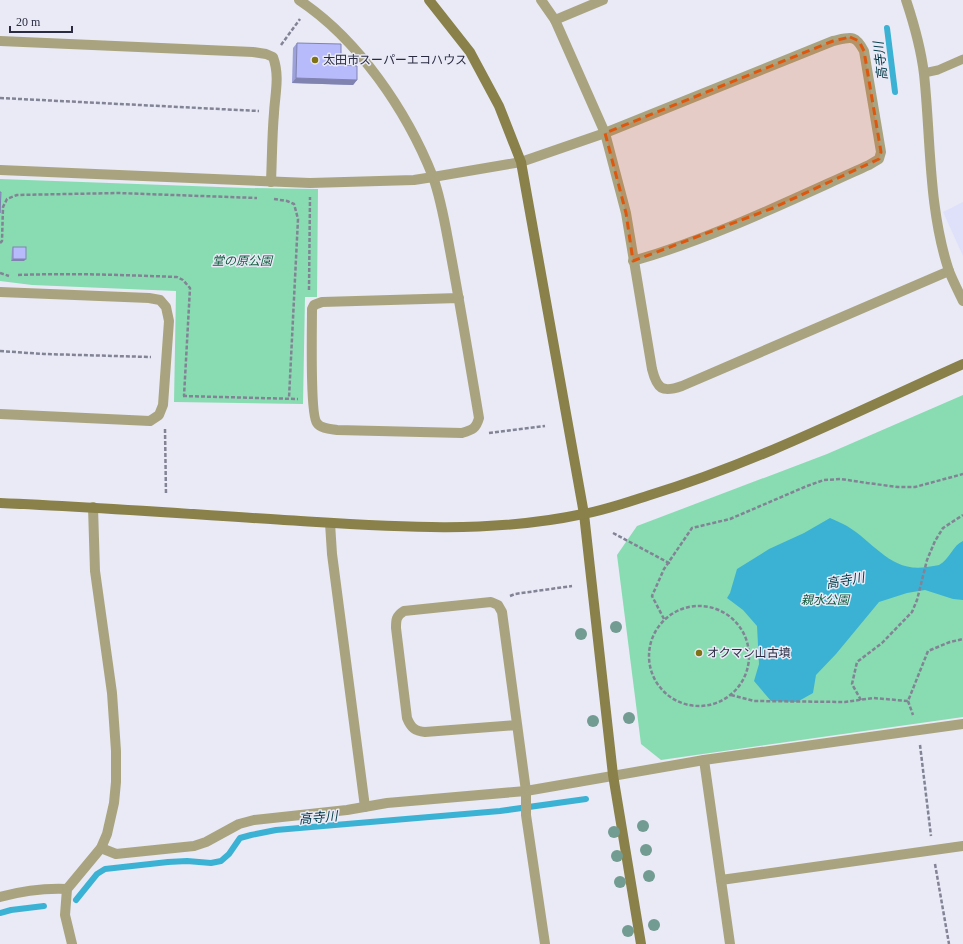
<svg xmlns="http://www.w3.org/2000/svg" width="963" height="944" font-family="'Times New Roman','Noto Sans JP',serif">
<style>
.built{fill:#dfe1fb}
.green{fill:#89dcb2}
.water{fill:#3bb2d4}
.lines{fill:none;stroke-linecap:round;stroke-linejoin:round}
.stream{stroke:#3bb2d4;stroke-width:6}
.path{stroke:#828395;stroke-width:2.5;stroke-dasharray:4 2;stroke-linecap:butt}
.lane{stroke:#a9a47f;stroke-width:9}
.street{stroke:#a9a47f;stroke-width:10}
.secondary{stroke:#898149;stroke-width:10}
.tree{fill:#729b91}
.wall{fill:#9da1d9}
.shaded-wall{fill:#8083b0}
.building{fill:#b7bbfc;stroke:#8083b0}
.marked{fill:#de570f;fill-opacity:0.2;stroke:#de570f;stroke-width:3;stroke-dasharray:8 5;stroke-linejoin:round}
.poi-dot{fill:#7f7214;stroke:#e9eaf6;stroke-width:1.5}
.labels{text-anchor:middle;stroke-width:3;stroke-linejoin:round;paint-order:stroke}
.poi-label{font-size:12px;fill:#2a2b41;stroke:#e9eaf6;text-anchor:start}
.park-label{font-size:12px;font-style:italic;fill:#105b3e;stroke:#e9eaf6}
.water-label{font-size:13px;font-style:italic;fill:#023947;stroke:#e9eaf6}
</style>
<rect width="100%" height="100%" fill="#e9eaf6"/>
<polygon class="built" points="963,202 963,256 943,212"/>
<g class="green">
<polygon points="0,179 247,188 318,189 317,297 305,297 303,404 174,402 176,291 32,285 0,281"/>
<polygon points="963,395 963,717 661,760 641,744 617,555 637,526 827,454"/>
</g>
<path class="water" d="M830 518C836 521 842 523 847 526 874 542 891 573 927 567 931 566 936 566 939 565 950 559 953 545 963 541V600L953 599 925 590 907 593 879 602 836 654 816 675 813 693 797 702 771 701 754 681 759 664 757 626 743 610 727 598 730 593 737 569 769 549 804 533Z"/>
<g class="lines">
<g class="stream">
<polyline points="887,28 895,92"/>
<polyline points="76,900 97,874 105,869 168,862 187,861 211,863 221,861 229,854 240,838 251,835 276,830 500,811 586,799"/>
<polyline points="0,913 11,910 44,906"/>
</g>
<g class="path">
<polyline points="281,45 300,19"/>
<polyline points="0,98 259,111"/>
<polyline points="274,199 287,201 294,204 298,219 289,398"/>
<polyline points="0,243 2,241 3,207 7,199 17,195 118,193 257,198"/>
<polyline points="0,273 9,276"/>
<path d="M18 275C71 273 124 275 177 277L183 280 190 288 184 396"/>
<polyline points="309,290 310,197"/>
<polyline points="0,351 44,354 151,357"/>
<polyline points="183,396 298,399"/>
<polyline points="165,429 166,495"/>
<polyline points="489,433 545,426"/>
<polyline points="613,533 669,563 668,564"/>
<polyline points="510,596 515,594 572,586"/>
<circle cx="699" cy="656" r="50"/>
<polyline points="664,619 652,596 664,569 692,528 730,519 807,486 824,480 841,479 867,483 898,487 915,487 963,474"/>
<polyline points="731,695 754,701 845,702 873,698 908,701 928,651 950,642 963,639"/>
<polyline points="861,700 852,684 857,662 882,643 912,612 917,600 927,560 935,541 943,528 963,515"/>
<polyline points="908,701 913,715"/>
<polyline points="920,745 931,836"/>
<polyline points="935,864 949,944"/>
</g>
<polyline class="lane" points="924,73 938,70 963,59"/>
<g class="street">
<path d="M299 0C358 39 407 111 433 177 442 202 446 230 451 256 461 310 470 364 479 418 476 429 472 430 462 433L337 430C331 429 321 429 317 423 310 415 312 326 312 309L314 305 322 302 459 298"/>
<path d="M541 0 555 20 605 133 626 213 652 369C657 389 662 393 682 386L949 271"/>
<path d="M906 0C914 24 921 49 924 74 931 139 928 208 949 271 953 281 958 291 963 301"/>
<polyline points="555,20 603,0"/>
<path d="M0 41 253 52 266 54 273 57C280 76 275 94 274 113 272 136 272 159 271 182"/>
<path d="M0 170 310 183 414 180 433 177 521 162 605 133 833 41C851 37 855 34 864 51L881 152 879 159 869 165C793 199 714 238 633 261"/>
<polyline points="0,292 149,298 160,300 166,307 169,321 163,405 159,415 150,421 0,414"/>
<polyline points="330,523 332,554 365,807"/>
<path d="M516 725 425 732C415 731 411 728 407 718L396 628C396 620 396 616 404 611L491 602 498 605 502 612 526 791V815L545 944"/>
<polyline points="704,760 730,944"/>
<polyline points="101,848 116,854 194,846 206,842 239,824 254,820 347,810 387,803 526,791 704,760 963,724"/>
<polyline points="721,880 963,846"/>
<path d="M0 897C22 891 44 888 67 889"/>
<polyline points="72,944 65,915 67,889 101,848 107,834 114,803 116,782 116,751 112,693 95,571 93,507"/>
</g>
<g class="secondary">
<polyline points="429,0 470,52 499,106 521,162 584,514 613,775 641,944"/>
<path d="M0 503C95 507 189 514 284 520 382 526 486 535 583 514 606 510 628 502 650 495 758 462 860 410 963 364"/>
</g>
</g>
<g class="tree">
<circle cx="616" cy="627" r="6"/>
<circle cx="581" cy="634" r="6"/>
<circle cx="629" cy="718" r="6"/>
<circle cx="593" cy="721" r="6"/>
<circle cx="643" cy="826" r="6"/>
<circle cx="614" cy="832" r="6"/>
<circle cx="646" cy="850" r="6"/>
<circle cx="617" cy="856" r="6"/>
<circle cx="649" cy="876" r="6"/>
<circle cx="620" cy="882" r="6"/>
<circle cx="654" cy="925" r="6"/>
<circle cx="628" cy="931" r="6"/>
</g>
<g class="wall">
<polygon points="297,43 357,80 353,85 292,83 293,48"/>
<polygon points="13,247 24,261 11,261 12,249"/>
</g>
<g class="shaded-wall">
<polygon points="296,78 357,80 353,85 292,83"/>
<polygon points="13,259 26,259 24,261 11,261"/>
</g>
<g class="building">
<polygon points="297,43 341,44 341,65 357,66 357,80 296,78"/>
<polygon points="0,192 1,192 0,213"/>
<rect x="13" y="247" width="13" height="12"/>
</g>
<path class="marked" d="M850 37 859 41 864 51 881 152 879 159 773 208 633 261 626 213 605 133 833 41Z"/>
<g class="poi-dot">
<circle cx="315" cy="60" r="4"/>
<circle cx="699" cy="653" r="4"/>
</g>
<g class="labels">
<g class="poi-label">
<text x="323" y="64">太田市スーパーエコハウス</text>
<text x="707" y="657">オクマン山古墳</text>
</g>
<g class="park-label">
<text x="242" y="265">堂の原公園</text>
<text x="825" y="604">親水公園</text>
</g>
<g class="water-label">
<text transform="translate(880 61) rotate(-97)" y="5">高寺川</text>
<text transform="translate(845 580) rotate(-10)" y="5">高寺川</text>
<text transform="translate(318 817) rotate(-5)" y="5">高寺川</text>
</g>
</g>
<path d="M10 26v6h62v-6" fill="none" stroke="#2a2b41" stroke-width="2"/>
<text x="16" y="26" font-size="12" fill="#2a2b41" stroke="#e9eaf6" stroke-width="3" paint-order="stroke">20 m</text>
</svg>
